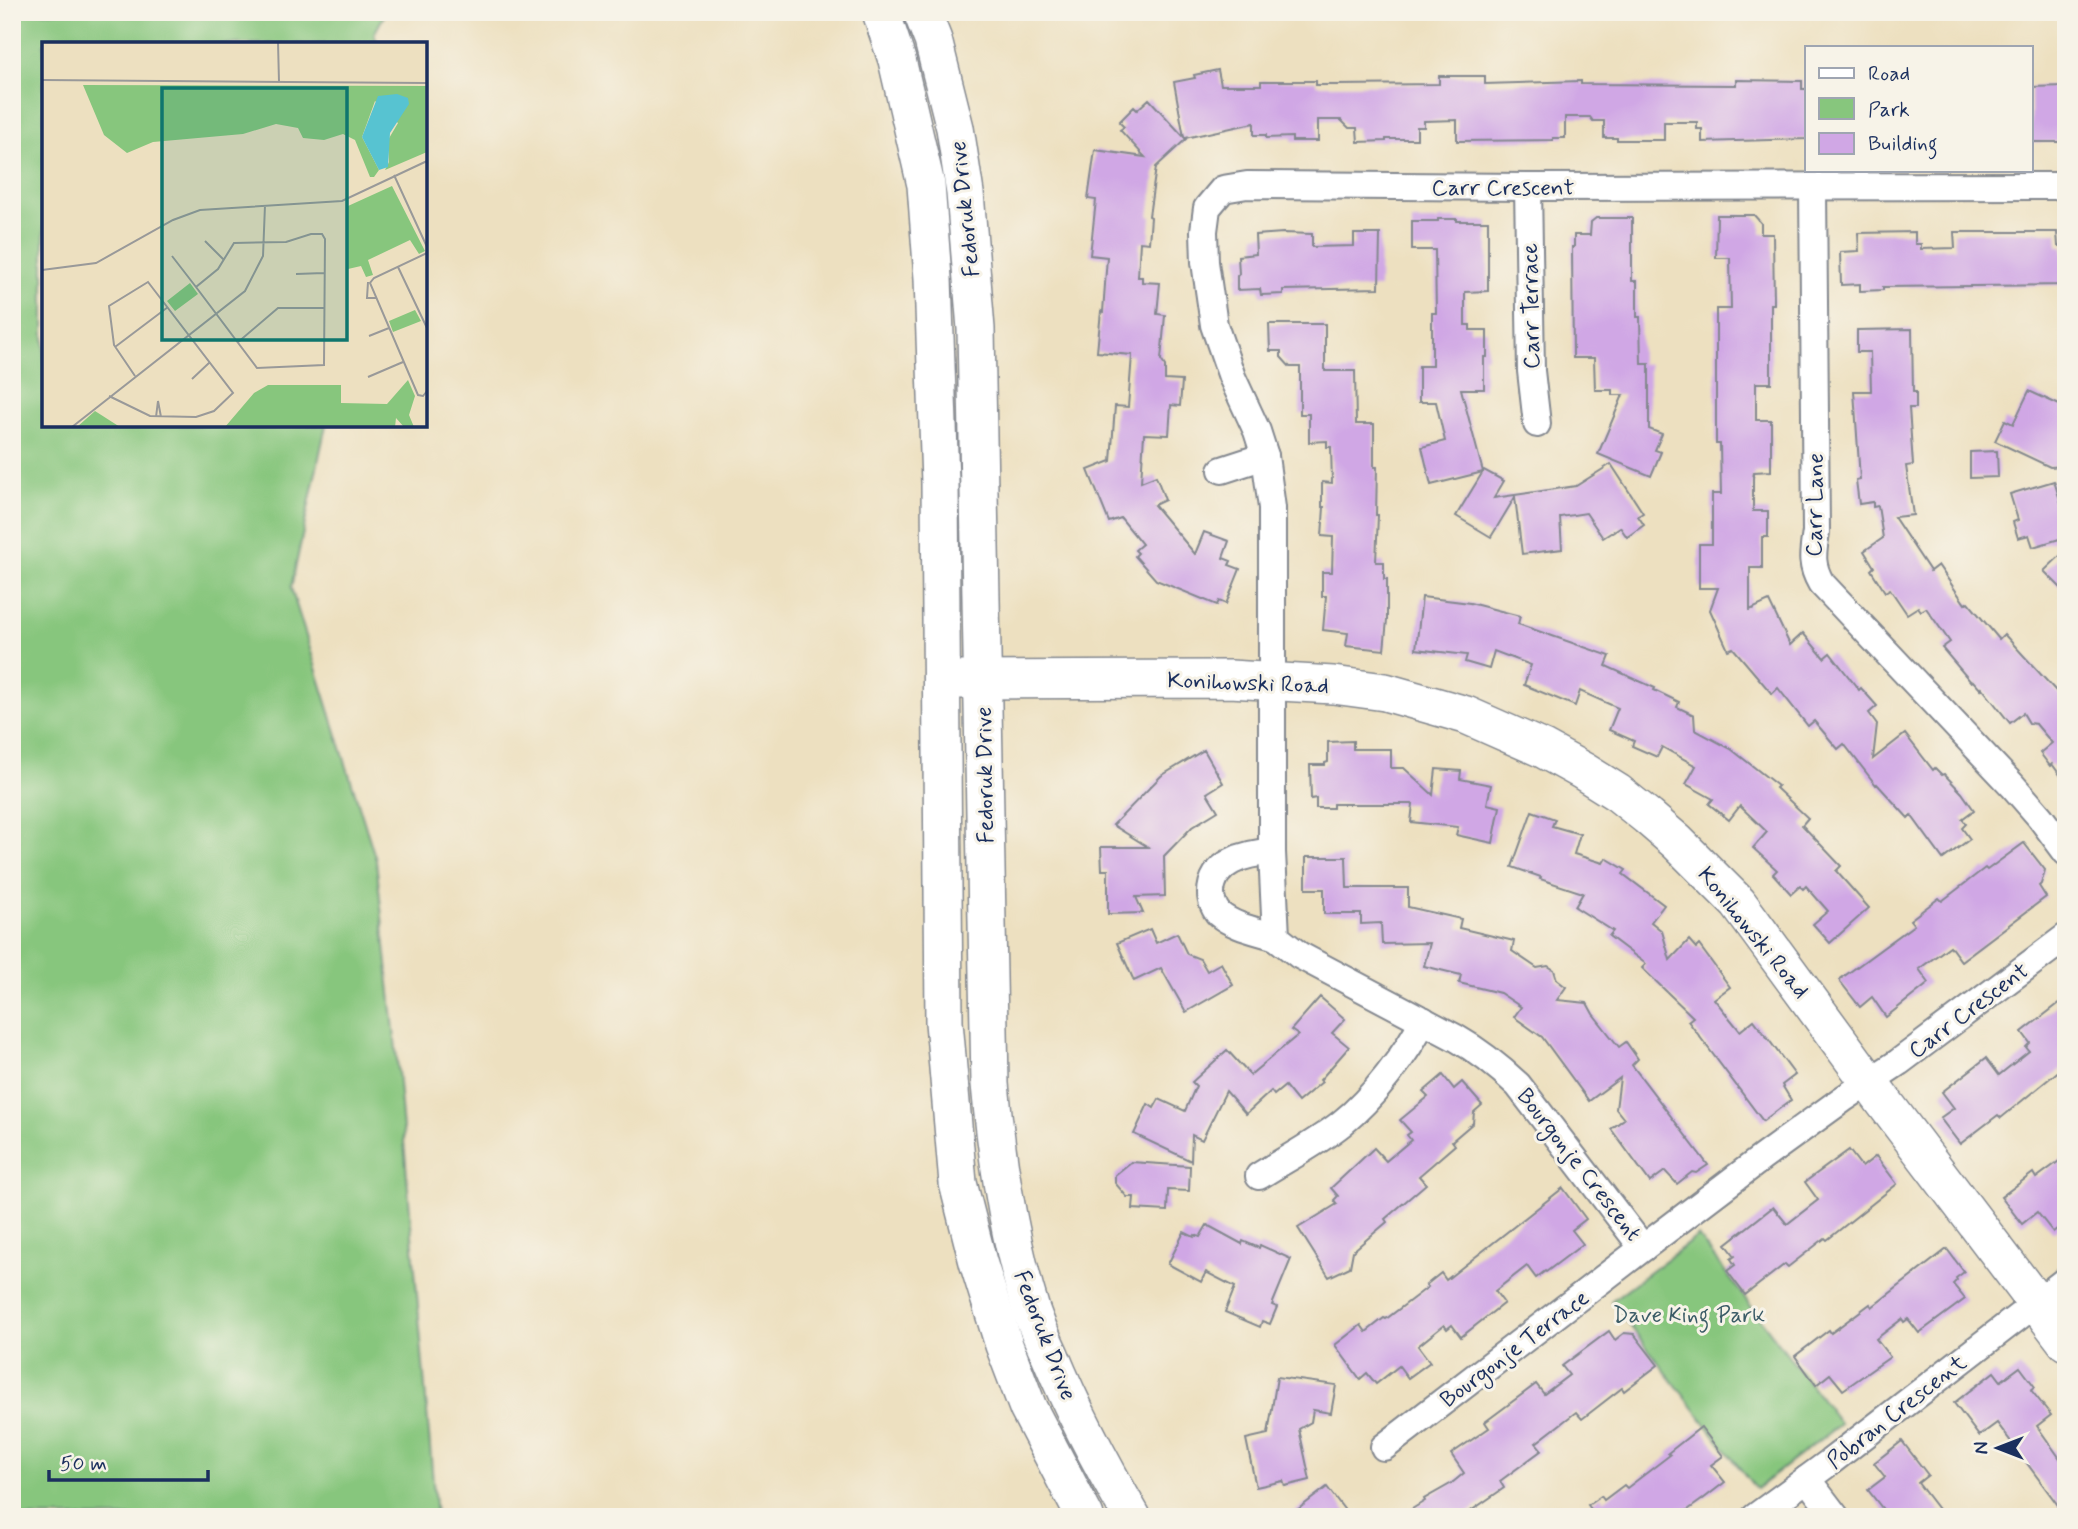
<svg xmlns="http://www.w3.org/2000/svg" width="2078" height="1529" font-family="Mynerve,sans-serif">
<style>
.green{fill:#87c67d;stroke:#517a6e;stroke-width:2}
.building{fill:#d0a7e5}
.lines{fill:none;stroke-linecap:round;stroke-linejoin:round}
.street-casing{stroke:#84888f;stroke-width:30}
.secondary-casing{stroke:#84888f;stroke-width:40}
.street{stroke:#fff;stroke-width:26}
.secondary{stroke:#fff;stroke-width:37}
.labels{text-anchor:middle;stroke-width:6;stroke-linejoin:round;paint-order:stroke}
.street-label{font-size:23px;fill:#1b2f5e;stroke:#f7f3e8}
.park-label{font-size:23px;fill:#3b5c67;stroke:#f7f3e8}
.inset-road{fill:none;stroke:#999;stroke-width:2}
.view{fill:#0f766e;fill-opacity:0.15;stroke:#0f766e;stroke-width:3.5}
.inset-edge{fill:none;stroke:#1b2f5e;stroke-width:3.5}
</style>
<rect width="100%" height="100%" fill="#f7f3e8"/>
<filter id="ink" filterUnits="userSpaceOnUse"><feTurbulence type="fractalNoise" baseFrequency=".0143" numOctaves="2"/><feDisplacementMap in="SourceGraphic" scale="14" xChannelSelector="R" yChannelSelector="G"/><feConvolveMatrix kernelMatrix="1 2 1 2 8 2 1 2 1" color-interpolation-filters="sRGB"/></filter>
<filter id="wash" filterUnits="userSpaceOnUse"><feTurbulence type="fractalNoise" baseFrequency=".00686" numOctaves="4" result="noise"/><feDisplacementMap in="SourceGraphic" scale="28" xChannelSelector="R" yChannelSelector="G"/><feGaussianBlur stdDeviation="1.57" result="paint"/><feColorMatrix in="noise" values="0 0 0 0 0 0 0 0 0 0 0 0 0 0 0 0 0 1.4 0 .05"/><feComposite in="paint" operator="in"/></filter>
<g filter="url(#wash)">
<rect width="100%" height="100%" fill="#ede0c0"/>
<g class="green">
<polygon points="12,12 386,12 374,34 378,44 44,44 44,425 326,425 291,588 376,860 397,1059 436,1517 12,1517"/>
<polygon points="1698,1236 1840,1424 1756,1489 1611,1301"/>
</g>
<g id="blocks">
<g class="building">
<polygon points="1218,70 1221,85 1261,85 1261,81 1316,81 1316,85 1337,85 1439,84 1439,76 1485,76 1485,84 1581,81 1581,84 1736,85 1736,80 1802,81 1802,89 1807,89 1807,139 1702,142 1702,129 1697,129 1697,122 1664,122 1664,140 1617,140 1617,138 1604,138 1604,121 1593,121 1590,117 1565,117 1565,138 1553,138 1553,140 1457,141 1457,120 1424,121 1424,127 1417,127 1417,139 1386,139 1386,141 1358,142 1357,128 1349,128 1341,120 1318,120 1318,141 1292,141 1292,137 1266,138 1266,135 1254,135 1254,123 1185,138 1186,139 1156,167 1149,216 1151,217 1149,243 1140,242 1138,277 1142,277 1142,282 1160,283 1157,314 1165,315 1161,360 1165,366 1165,380 1182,381 1180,406 1171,405 1169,435 1144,434 1141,482 1156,476 1165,500 1154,505 1195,554 1204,532 1229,541 1223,558 1231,561 1229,565 1240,569 1226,604 1219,601 1217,605 1156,580 1135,556 1138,553 1135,550 1142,544 1121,518 1109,522 1088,470 1111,461 1115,406 1128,407 1132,355 1097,352 1101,311 1103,312 1107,257 1090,255 1096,200 1088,199 1095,150 1145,157 1120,130 1124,127 1119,122 1134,107 1137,110 1149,99 1184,137 1174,82 1195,78 1194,75"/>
<polygon points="2066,86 2066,142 2031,142 2031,87"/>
<polygon points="1717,215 1754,215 1761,223 1761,234 1773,234 1774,304 1771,304 1771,383 1756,383 1756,420 1771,420 1771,471 1754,472 1753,478 1753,511 1768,511 1768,537 1762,537 1762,568 1750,568 1750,610 1769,601 1790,645 1803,633 1824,658 1830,653 1859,690 1861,688 1877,706 1869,713 1877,724 1873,759 1905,734 1933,770 1935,768 1942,775 1944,774 1962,793 1974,810 1962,819 1966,824 1962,828 1970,839 1943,859 1911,815 1908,818 1877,784 1876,785 1844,744 1838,749 1814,721 1808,726 1778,688 1772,694 1733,648 1728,650 1710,610 1718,588 1699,588 1699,544 1712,544 1712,494 1721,494 1720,444 1716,444 1716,309 1731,309 1730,258 1716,258"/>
<polygon points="1596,218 1632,218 1632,281 1637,281 1637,317 1640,317 1641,364 1649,364 1649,429 1662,434 1655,450 1661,452 1651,476 1598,454 1623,395 1612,395 1612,390 1595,390 1594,358 1573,358 1572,247 1574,247 1574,235 1590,235 1591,222"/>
<polygon points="1438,219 1457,219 1457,221 1488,221 1488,291 1465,292 1465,325 1470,325 1470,330 1487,330 1487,357 1484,357 1484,389 1461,389 1483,472 1431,485 1422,447 1445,441 1436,402 1419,402 1419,366 1432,366 1432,313 1436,313 1435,250 1412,250 1412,221 1438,221"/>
<polygon points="1915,232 1915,244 1921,244 1921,249 1955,248 1954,232 2057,232 2058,246 2063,246 2063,253 2066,253 2066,285 1883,287 1883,290 1860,291 1860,284 1841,285 1840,252 1859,251 1858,233"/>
<polygon points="1283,233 1312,234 1312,247 1354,246 1354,234 1380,234 1379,288 1283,290 1283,294 1261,295 1260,289 1237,290 1237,276 1239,274 1238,256 1256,254 1255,235"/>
<polygon points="1269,324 1325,324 1325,371 1355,371 1356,424 1374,424 1374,467 1377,467 1376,515 1378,515 1376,562 1384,562 1384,579 1387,579 1387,620 1384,650 1346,646 1348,633 1323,630 1326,596 1322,596 1322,572 1332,572 1333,537 1322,536 1324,507 1322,507 1322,482 1332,483 1331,447 1327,447 1327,441 1309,442 1309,414 1300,414 1300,367 1290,367 1281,357 1281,351 1270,351"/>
<polygon points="1912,329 1913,392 1916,392 1916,408 1909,408 1913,465 1906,466 1913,515 1894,517 1930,571 1938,565 1965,604 1968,602 1999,639 2004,634 2066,702 2066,783 2052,764 2050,766 2040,753 2052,743 2036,724 2029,723 2023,713 2010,723 1982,688 1981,690 1973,681 1971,682 1942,648 1950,642 1926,608 1921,611 1918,607 1907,614 1890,589 1885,592 1871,570 1874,567 1864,551 1883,538 1878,506 1873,507 1873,502 1859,504 1856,480 1860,479 1854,391 1871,391 1870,352 1857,352 1857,330"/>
<polygon points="2029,391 2066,408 2066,466 2050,467 1995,441 2005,420 2013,424"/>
<polygon points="1997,451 1998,477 1970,478 1970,452"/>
<polygon points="1611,464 1643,513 1638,516 1644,525 1627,537 1620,527 1603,538 1586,513 1560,517 1562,549 1522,554 1515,497 1491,537 1456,516 1484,470 1504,481 1494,498 1576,486"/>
<polygon points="2054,481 2066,519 2066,537 2033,547 2029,535 2018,538 2013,522 2018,520 2010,494"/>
<polygon points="2066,550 2066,593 2044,571"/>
<polygon points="1422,597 1470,603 1520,616 1518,624 1610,656 1606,666 1655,688 1654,690 1679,702 1677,707 1694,715 1695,730 1731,749 1778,786 1776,788 1808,818 1802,825 1841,866 1836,871 1869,908 1830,943 1813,924 1828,911 1806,886 1803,889 1800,886 1791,894 1773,874 1777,870 1753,848 1767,832 1740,806 1729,820 1709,804 1713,799 1686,784 1696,766 1662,747 1657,757 1632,746 1634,741 1609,730 1618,708 1580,691 1575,706 1524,685 1531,665 1494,651 1489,669 1465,662 1467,655 1416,649"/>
<polygon points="1353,741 1353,749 1391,749 1391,768 1404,768 1433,795 1436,769 1461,771 1460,779 1491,785 1487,804 1500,807 1493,843 1456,835 1458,827 1411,822 1413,804 1333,804 1333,808 1316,808 1316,798 1311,799 1310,765 1325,765 1325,763 1328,762 1328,742"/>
<polygon points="1204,750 1223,783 1207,793 1218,811 1192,827 1164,856 1165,896 1136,897 1143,913 1108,914 1108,870 1102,870 1101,847 1148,847 1113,825 1161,776"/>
<polygon points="1532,811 1555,819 1552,826 1580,834 1574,854 1603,863 1606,858 1626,870 1623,874 1664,905 1651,922 1662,931 1670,960 1689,940 1696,948 1699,945 1730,987 1714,999 1740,1031 1754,1020 1795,1075 1782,1085 1791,1100 1763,1121 1688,1021 1693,1017 1642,968 1646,964 1609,936 1613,931 1575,907 1583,893 1540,879 1541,877 1512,867"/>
<polygon points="2024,843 2045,870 2041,884 2039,886 2046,897 1961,961 1950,946 1919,969 1929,983 1886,1017 1872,997 1860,1007 1839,980 1914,925 1910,920 1939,898 1942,901 1985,868 1987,870"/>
<polygon points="1306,857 1346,857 1347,888 1408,888 1408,907 1461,919 1459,928 1514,941 1512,951 1537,968 1548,966 1554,970 1557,980 1566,987 1557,1000 1587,1003 1593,1014 1619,1047 1626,1042 1638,1059 1632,1065 1708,1165 1696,1173 1692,1172 1677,1184 1665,1171 1650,1182 1611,1129 1624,1119 1616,1109 1620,1078 1589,1101 1542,1037 1514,1017 1521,1007 1500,993 1459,983 1461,975 1424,966 1430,943 1382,944 1381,923 1361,924 1361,914 1324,914 1324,889 1306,889"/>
<polygon points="1150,929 1156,943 1177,933 1187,954 1200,959 1207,971 1221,963 1233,985 1186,1012 1161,968 1134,981 1117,943"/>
<polygon points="1320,997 1345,1019 1332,1033 1349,1047 1320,1080 1322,1082 1298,1102 1285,1086 1274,1095 1271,1091 1246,1114 1226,1091 1202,1140 1192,1135 1191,1161 1134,1134 1148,1104 1154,1108 1159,1099 1185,1111 1196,1086 1192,1082 1227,1050 1250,1075 1298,1035 1291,1030"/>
<polygon points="2066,998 2066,1065 2001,1118 1998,1115 1960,1144 1940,1118 1954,1108 1942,1092 1986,1058 1999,1075 2029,1051 2026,1047 2030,1043 2022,1032"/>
<polygon points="1443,1075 1454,1089 1462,1082 1482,1105 1474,1112 1473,1123 1452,1141 1455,1145 1419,1176 1426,1184 1385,1219 1387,1222 1353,1251 1350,1267 1329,1277 1298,1228 1337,1204 1334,1200 1338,1196 1331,1188 1374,1148 1386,1161 1411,1140 1407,1135 1411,1132 1400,1120 1428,1097 1423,1092"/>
<polygon points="1849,1150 1862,1167 1876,1156 1897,1184 1827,1240 1825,1238 1788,1267 1785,1264 1745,1295 1727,1271 1735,1265 1731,1259 1735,1256 1726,1244 1773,1207 1787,1224 1818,1200 1805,1182"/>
<polygon points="2066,1156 2066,1222 2053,1232 2037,1212 2022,1224 2001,1197 2033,1173 2036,1178"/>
<polygon points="1131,1162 1190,1166 1189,1191 1168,1190 1167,1211 1133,1209 1134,1197 1127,1197 1115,1183 1115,1175"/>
<polygon points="1563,1188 1586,1219 1572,1230 1583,1244 1546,1272 1545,1271 1536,1278 1527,1266 1495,1291 1504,1303 1461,1337 1452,1325 1447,1329 1444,1325 1418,1346 1430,1362 1408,1378 1399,1366 1376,1384 1367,1373 1360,1379 1335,1345 1361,1325 1366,1332 1384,1318 1386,1319 1428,1287 1426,1285 1441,1273 1446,1280"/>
<polygon points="1207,1225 1242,1244 1243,1241 1259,1248 1260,1245 1291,1259 1272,1305 1277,1307 1270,1324 1262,1321 1260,1327 1225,1312 1235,1287 1206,1272 1201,1282 1168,1264 1184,1232 1194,1237 1195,1235 1200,1237"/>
<polygon points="1947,1249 1964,1272 1956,1278 1957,1280 1953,1284 1965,1299 1919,1333 1908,1319 1904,1322 1902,1319 1876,1339 1890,1357 1843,1390 1830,1374 1816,1385 1795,1356 1829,1330 1831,1333 1870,1304 1872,1307"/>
<polygon points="1609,1331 1615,1340 1624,1333 1634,1334 1658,1365 1624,1391 1622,1388 1582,1419 1576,1412 1536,1443 1542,1450 1500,1481 1504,1488 1462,1517 1399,1517 1425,1501 1424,1499 1452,1483 1464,1473 1451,1454 1489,1428 1485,1422 1536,1384 1544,1394 1569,1375 1562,1366"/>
<polygon points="2020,1367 2035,1387 2031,1390 2051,1415 2037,1426 2066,1467 2066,1516 1997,1423 1979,1436 1954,1403 1994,1372 2001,1381"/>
<polygon points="1277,1377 1336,1385 1331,1413 1313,1410 1311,1422 1299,1429 1310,1480 1285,1486 1283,1481 1256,1487 1246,1439 1268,1434"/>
<polygon points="1701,1427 1723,1456 1711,1465 1725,1482 1703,1499 1678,1517 1581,1517 1591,1509 1588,1505 1601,1496 1604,1500 1624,1485 1627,1488 1670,1455 1668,1453"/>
<polygon points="1902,1441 1928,1475 1918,1483 1944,1517 1889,1517 1868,1490 1885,1477 1874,1463"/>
<polygon points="1327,1487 1350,1517 1288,1517"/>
</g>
</g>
</g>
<g filter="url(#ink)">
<use href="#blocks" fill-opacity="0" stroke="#84888f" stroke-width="2"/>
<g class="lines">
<defs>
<g id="street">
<path d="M2066 186 1528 187 1247 185 1223 189 1207 208 1204 231 1205 262 1214 325 1232 377 1257 431 1265 456 1272 508V852L1276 937 1299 955 1456 1038C1479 1051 1499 1067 1518 1085L1643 1248 1763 1157 1843 1099 1899 1062 2066 937"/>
<polyline points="1528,187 1531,371 1537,424"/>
<path d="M1813 187 1816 532C1813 553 1810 564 1821 583L2013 786 2040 817 2066 852"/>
<polyline points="1222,470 1265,456"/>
<path d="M1272 852C1246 853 1211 862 1211 894 1211 901 1215 910 1219 914 1234 927 1258 931 1276 937"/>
<path d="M1259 1176C1286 1159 1317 1143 1342 1123 1372 1099 1407 1054 1423 1020"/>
<polyline points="1384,1447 1643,1248"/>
<polyline points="1807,1479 1836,1517"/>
<polyline points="1755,1517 1830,1462 2066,1280"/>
</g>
<g id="secondary">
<polyline points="881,12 897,60 926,185 933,278 940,483 944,1022 958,1183 978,1262 1004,1345 1028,1408 1085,1517"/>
<path d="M922 12 933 40 955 128 965 193 976 329 990 1084C997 1161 1008 1236 1031 1310 1036 1325 1043 1340 1050 1355 1073 1411 1101 1464 1132 1517"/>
<polyline points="960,680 1230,679 1333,685 1385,692 1466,715 1543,749 1583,771 1618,793 1648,817 1677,842 1738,903 1884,1102 2066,1342"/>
</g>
</defs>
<use href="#street" class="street-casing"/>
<use href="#secondary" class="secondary-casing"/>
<use href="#street" class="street"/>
<use href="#secondary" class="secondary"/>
</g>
</g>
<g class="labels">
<g class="street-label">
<text x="1503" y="195">Carr Crescent</text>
<text transform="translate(964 209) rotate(-96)" y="8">Fedoruk Drive</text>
<text transform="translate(1530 306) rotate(-91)" y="8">Carr Terrace</text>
<text transform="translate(1814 505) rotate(-89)" y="8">Carr Lane</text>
<text transform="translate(1248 682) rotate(2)" y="8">Konihowski Road</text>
<text transform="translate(984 775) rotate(-91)" y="8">Fedoruk Drive</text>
<text transform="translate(1754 932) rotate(51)" y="8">Konihowski Road</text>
<text transform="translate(1968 1010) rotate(-37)" y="8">Carr Crescent</text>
<text transform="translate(1580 1164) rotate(52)" y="8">Bourgonje Crescent</text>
<text transform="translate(1046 1335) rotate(69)" y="8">Fedoruk Drive</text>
<text transform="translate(1514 1348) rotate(-37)" y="8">Bourgonje Terrace</text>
<text transform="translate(1896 1411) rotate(-38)" y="8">Pobran Crescent</text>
</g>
<g class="park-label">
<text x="1689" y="1322">Dave King Park</text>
</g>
</g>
<g transform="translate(42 42)">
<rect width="385" height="385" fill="#ede0c0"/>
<path d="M41 43 385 44V110L343 128 347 120 346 98 356 81 333 59 320 95 337 128 332 135H328L313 98 301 92 282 98 261 96 256 86 234 82 201 92 111 100 85 111 62 93ZM350 144 383 209 377 212 368 198 326 218 331 233 324 235 319 224 306 227V164ZM148 241 156 252 133 269 125 259ZM373 268 379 279 351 290 347 279ZM366 338 373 354 367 373 372 385H362L354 376 353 385H183L212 351 226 343H299V361L345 362ZM53 369 78 385H35Z" fill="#87c67d"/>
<path d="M355 52 366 56 367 62 348 91 346 125 337 128 320 95 336 54Z" fill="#57c3d1"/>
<path class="inset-road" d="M236 0 237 40M0 38 385 41M352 133 385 205M269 192H280L283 197 282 323 215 326 154 245 176 227 192 201 244 200ZM163 199 182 218M385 211 332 236 328 241 376 353 381 354 385 349M130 214 154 245M356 225 385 286M0 228 54 221 131 178 158 168 300 159 385 119M254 232 282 231M326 240 325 256H334M327 294 347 286M195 301 236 266H282M73 305 126 265M326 335 361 320M150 337 168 320M67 354 108 374 154 375 172 369 191 351 106 240 67 264 72 303 93 334M114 375 116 359 119 375M30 385 203 249 221 214 223 163"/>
<path class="view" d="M120 46H305V298H120Z"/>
<rect width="385" height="385" class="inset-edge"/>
</g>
<rect width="2078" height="1529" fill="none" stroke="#f7f3e8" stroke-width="42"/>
<rect x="1805" y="46" width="228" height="126" fill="#f7f3e8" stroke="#9fa5b1" stroke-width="2"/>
<rect x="1819" y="68" width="35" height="10" fill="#ffffff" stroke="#9fa5b1" stroke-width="2"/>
<text x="1868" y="80" font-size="21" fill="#1b2f5e">Road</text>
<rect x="1819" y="98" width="35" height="21" fill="#87c67d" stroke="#9fa5b1" stroke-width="2"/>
<text x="1868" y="116" font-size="21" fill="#1b2f5e">Park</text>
<rect x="1819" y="133" width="35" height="21" fill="#d0a7e5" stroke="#9fa5b1" stroke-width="2"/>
<text x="1868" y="150" font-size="21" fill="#1b2f5e">Building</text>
<g transform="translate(1998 1448) rotate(270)" stroke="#f7f3e8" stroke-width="5" paint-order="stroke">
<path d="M0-5L12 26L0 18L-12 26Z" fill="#1b2f5e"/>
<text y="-10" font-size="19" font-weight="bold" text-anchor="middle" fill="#1b2f5e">N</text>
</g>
<path d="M49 1470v10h159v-10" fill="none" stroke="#1b2f5e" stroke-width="3.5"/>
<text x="60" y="1470" font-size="21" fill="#1b2f5e" stroke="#f7f3e8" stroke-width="5" paint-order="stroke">50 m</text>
</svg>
